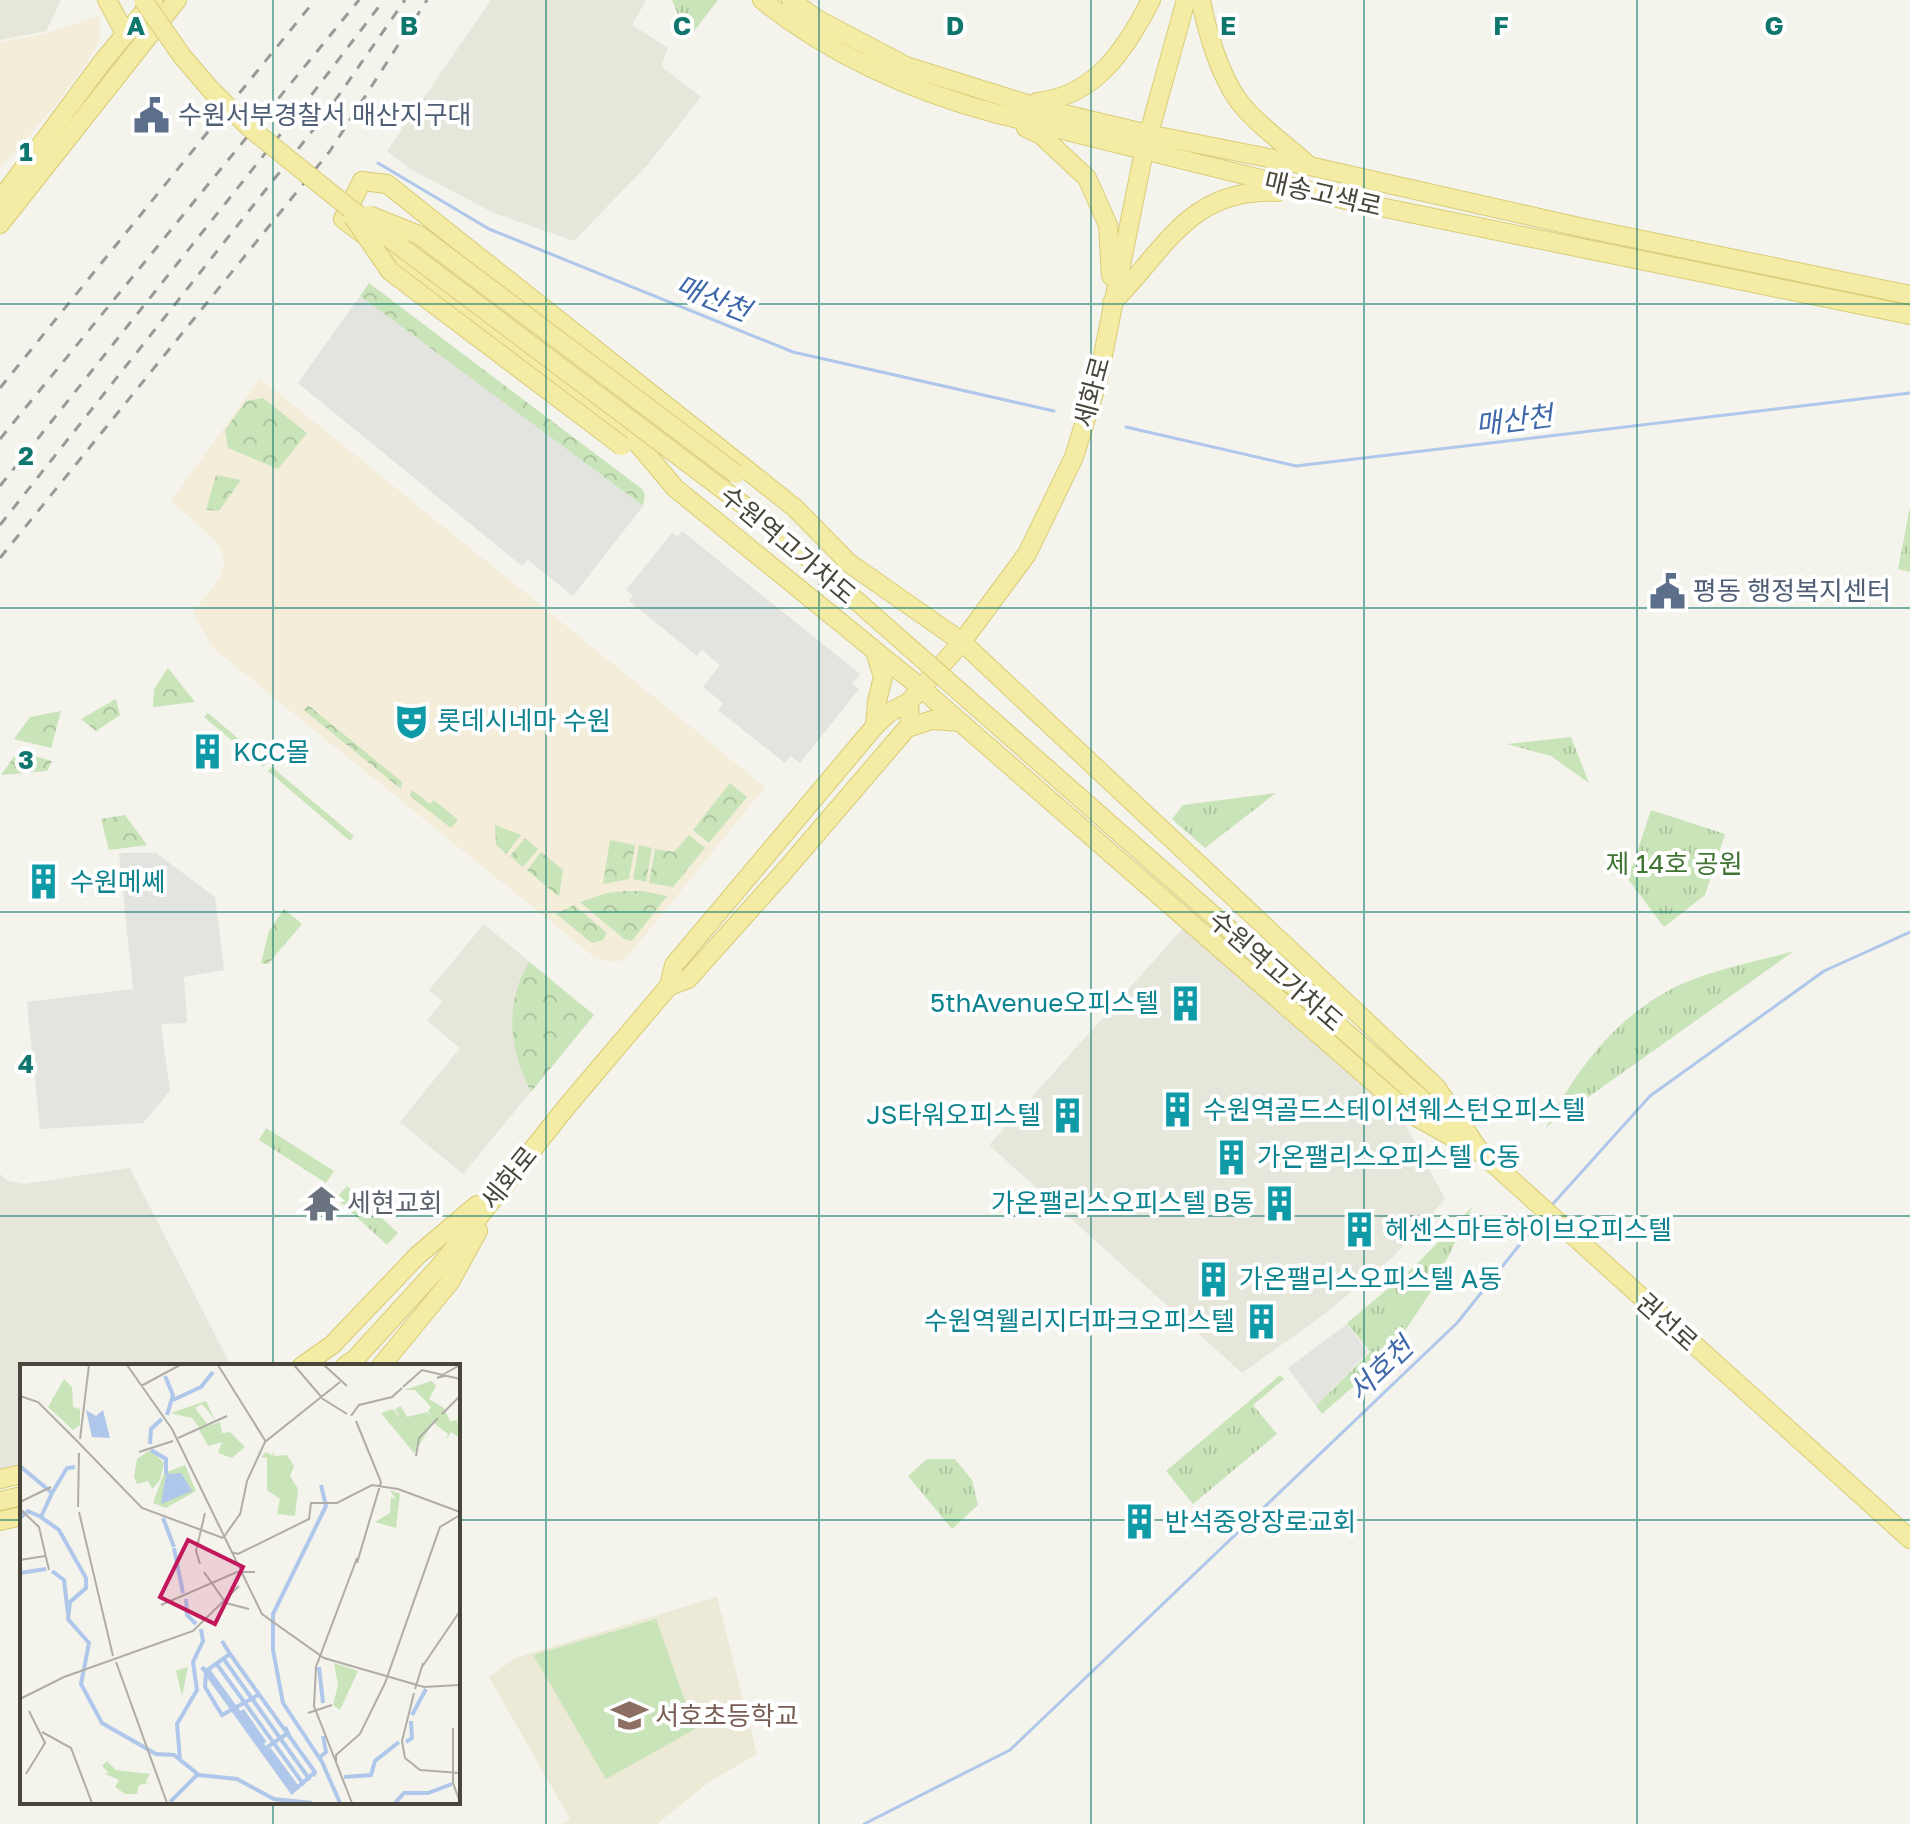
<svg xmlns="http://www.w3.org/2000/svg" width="1910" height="1824" font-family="'Golos Text','Noto Sans KR',sans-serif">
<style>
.residential{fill:#e7e6da}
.commercial{fill:#f3edda}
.education{fill:#ece9d7}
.grass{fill:#c9e4b9}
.forest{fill:url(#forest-crowns)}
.park{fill:url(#park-tufts)}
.parking{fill:#e3e3df}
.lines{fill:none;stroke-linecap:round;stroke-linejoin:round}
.stream{stroke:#afc7ea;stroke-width:3}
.major-casing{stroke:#d8cc76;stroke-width:20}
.major{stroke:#f4eca5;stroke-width:18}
.rail{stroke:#999;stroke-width:3;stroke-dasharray:10 10;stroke-linecap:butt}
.major-bridge-casing{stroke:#d8cc76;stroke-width:20;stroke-linecap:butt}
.major-bridge{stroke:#f4eca5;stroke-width:18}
.grid{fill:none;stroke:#0f766e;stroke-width:2;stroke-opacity:0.55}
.labels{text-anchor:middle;stroke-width:8;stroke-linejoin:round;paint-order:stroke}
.service-label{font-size:26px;fill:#4e5e75;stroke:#fff;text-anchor:start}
.street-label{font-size:26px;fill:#48453a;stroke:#fff}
.culture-label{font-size:26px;fill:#0d838f;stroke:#fff;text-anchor:start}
.park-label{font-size:26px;fill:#407433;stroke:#fff}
.worship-label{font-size:26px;fill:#5b616d;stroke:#fff;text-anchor:start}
.education-label{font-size:26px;fill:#785e54;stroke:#fff;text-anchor:start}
.water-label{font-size:28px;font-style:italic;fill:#3e68a9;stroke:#fff}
.inset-river{fill:none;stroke:#afc7ea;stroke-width:4}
.inset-road{fill:none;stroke:#afada5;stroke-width:2}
.view{fill:#c2185b;fill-opacity:0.15;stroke:#c2185b;stroke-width:4}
.inset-edge{fill:none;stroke:#48453a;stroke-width:4}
.grid-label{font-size:26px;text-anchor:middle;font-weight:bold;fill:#0f766e;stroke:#fff;stroke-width:8;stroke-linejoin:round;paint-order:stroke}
</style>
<defs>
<pattern id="forest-crowns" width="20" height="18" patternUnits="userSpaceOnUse" patternTransform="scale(2)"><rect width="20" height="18" fill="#c9e4b9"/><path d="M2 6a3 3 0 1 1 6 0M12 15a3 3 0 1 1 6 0" fill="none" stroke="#aec5a0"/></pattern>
<pattern id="park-tufts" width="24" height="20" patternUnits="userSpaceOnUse" patternTransform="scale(2)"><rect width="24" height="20" fill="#c9e4b9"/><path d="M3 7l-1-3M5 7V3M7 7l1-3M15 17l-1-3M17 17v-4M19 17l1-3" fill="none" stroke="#aec5a0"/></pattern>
</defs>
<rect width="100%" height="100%" fill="#f4f3ec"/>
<g class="residential">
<polygon points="0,0 61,0 46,31 0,40"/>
<polygon points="491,0 646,0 632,25 668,48 661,66 701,97 649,163 574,241 494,213 410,169 387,151"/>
<polygon points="484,924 594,1015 463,1174 400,1122 460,1048 427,1021 443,1001 429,990"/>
<polygon points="1185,926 1402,1118 1445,1199 1394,1256 1326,1313 1242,1373 989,1145"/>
<polygon points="130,1168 231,1366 22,1366 22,1464 0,1469 0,1174 8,1181 24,1184"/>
</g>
<g class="commercial">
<polygon points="100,16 100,41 83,68 56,105 0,168 0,42 44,34"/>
<polygon points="260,378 765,787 633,950 622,961 608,962 593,956 213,648 193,613 219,579 224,566 223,555 216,541 171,501"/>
</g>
<polygon class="education" points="717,1597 757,1754 709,1782 657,1824 562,1824 570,1819 489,1677 515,1658"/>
<polygon class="grass" points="656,1619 695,1729 606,1779 533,1655"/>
<g class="forest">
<polygon points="369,283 642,489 645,495 643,506 360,296"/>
<polygon points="263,398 307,433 278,469 228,448 225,430 246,401"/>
<polygon points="216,475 241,480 219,511 206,510"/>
<polygon points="168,668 195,702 153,707 154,689"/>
<polygon points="116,699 120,715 96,731 81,719"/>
<polygon points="308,705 402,782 401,789 304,710"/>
<polygon points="61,711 51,748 14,739 30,717"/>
<polygon points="208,713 267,763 263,767 204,717"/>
<polygon points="18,751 52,761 47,771 1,775"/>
<polygon points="272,767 354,836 350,841 268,771"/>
<polygon points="730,783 747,797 709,843 693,830"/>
<polygon points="412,790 430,804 434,800 458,820 451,828 410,796"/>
<polygon points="125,815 147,845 109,850 101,819"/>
<polygon points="495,825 521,835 506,854 496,845"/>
<polygon points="689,835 705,848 673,887 649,883 655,849 674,852"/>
<polygon points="525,838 538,849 523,867 510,856"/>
<polygon points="610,840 635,845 629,879 603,884"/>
<polygon points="639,845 652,848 646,882 633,879"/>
<polygon points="541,852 563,870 559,897 527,870"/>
<polygon points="625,891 642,891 667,896 632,941 624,939 580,902 607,893"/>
<polygon points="574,905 607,933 603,940 592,943 556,914"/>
<polygon points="284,909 302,924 268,964 261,963 269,931"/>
<path d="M529 962 594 1015 531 1092C509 1049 504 1004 529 962Z"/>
</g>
<g class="park">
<polygon points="672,0 718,0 688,39"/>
<polygon points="1910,507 1910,572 1898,569"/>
<polygon points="1571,737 1589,783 1551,756 1507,744"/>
<polygon points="1276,793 1205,848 1172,819 1183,805"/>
<polygon points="1651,810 1725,834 1705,895 1664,927 1628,879"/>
<path d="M1794 951 1546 1127C1580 1063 1624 1006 1694 979 1726 967 1761 960 1794 951Z"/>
<polygon points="266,1128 334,1171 326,1183 259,1140"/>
<polygon points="347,1186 398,1233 387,1245 336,1198"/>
<polygon points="1473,1206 1430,1293 1389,1355 1322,1414 1316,1406 1370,1352 1347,1323 1415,1266"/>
<polygon points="1280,1375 1284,1379 1253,1405 1277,1434 1193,1504 1166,1471"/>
<polygon points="927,1459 955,1459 972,1480 978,1505 952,1529 908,1476"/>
</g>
<g class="parking">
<polygon points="360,296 643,506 573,596 528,560 522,566 298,383"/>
<polygon points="682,531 860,674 852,683 859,689 800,763 791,756 785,763 718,710 723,703 703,687 720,665 702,650 697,656 629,601 633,595 626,590 672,533 678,537"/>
<polygon points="119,853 156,853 215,897 224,970 184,977 187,1023 161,1024 170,1091 143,1123 40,1129 27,1002 133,989"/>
<polygon points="1347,1324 1368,1352 1316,1406 1288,1368"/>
</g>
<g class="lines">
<g class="stream">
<polyline points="378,163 489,229 793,352 1054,411"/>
<polyline points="1126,427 1296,466 1910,393"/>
<polyline points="1551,1206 1650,1096 1824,971 1910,932"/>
<polyline points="864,1824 1010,1750 1457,1323 1541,1218"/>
</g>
<defs>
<g id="major">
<polyline points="107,0 125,33"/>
<path d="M762 0C831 55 909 90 994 113L1346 200 1910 315"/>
<polyline points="791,0 815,18 906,66 1043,109 1148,134 1309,166 1579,227 1910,295"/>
<path d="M1201 0C1207 32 1219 73 1238 100 1256 124 1285 144 1307 164"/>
<path d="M1037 102C1096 96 1126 49 1151 0"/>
<polyline points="1026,128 1041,135 1087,178 1108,225 1111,276"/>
<polygon points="362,181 387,184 795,508 849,563 962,642 1436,1087 1481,1153 1409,1113 921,688 675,488 628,432 343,219"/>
<polyline points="0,200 103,61 154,0"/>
<polyline points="0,224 177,0"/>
<path d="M1112 303C1166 249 1189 188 1277 192"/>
<polyline points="875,726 877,701 883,677 875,651"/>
<polyline points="907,728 932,720 960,722"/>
<polyline points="669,986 688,979 782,874 907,728 910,724 909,702"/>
<polyline points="1426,1103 1910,1539"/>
<polyline points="302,1366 332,1345 418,1255 477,1205"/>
<polyline points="345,1366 356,1358 439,1267 568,1105 669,986 674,965 875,726 890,712 909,702 962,642 1027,554 1074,457 1098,380 1144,151 1186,0"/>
<polyline points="381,1366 450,1282 478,1231"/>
<polyline points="0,1479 22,1474"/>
<polyline points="0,1501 22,1496"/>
<polyline points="0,1521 22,1516"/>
</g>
</defs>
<use href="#major" class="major-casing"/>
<use href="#major" class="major"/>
<g class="rail">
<polyline points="0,388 315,0"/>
<polyline points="0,439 359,0"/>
<polyline points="0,486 303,106 384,0"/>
<polyline points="0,525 325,115 405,0"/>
<polyline points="0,558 330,151 427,0"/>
</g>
<defs>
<g id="major-bridge">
<polyline points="143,0 182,56 211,90 250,128 348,207 774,528 1426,1103"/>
<polyline points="369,215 419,235 736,474"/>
<polyline points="353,217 390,271 622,446"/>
</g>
</defs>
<use href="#major-bridge" class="major-bridge-casing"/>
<use href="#major-bridge" class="major-bridge"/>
</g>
<path class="grid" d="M273 0V1366M546 0V1824M819 0V1824M1091 0V1824M1364 0V1824M1637 0V1824M0 304H1910M0 608H1910M0 912H1910M0 1216H1910M0 1520H22M458 1520H1910M273 1802V1824"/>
<defs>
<symbol id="civic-bare" viewBox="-9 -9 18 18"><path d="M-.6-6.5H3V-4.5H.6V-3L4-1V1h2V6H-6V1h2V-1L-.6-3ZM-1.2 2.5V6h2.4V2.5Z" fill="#5c6f8a" stroke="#fff" stroke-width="2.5" paint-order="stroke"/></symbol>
<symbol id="theatre-bare" viewBox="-9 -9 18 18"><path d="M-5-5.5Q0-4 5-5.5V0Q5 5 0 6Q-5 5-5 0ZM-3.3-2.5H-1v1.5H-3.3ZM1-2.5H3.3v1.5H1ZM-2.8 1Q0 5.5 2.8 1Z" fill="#0f9aa8" stroke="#fff" stroke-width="2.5" paint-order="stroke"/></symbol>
<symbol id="building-bare" viewBox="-9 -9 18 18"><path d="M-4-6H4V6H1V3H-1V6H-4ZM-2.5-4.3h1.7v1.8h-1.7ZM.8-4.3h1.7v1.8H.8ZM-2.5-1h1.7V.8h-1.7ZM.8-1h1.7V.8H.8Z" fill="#0f9aa8" stroke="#fff" stroke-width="2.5" paint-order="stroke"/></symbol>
<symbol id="temple-bare" viewBox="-9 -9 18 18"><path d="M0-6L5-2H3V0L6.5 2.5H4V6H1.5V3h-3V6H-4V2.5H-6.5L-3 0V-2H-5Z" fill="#6b7280" stroke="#fff" stroke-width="2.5" paint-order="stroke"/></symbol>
<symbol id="school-bare" viewBox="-9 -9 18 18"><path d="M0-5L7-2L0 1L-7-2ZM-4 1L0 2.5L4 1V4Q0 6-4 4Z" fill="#8d6e63" stroke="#fff" stroke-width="2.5" paint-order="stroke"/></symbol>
</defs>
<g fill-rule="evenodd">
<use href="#civic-bare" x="126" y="90" width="51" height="51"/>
<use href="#civic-bare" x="1642" y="566" width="51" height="51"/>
<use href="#theatre-bare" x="386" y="696" width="51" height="51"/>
<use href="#building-bare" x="182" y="726" width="51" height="51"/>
<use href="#building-bare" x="18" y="856" width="51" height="51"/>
<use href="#building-bare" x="1160" y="978" width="51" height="51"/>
<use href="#building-bare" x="1152" y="1084" width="51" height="51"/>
<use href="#building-bare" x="1042" y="1090" width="51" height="51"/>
<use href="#building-bare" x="1206" y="1132" width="51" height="51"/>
<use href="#temple-bare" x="296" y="1178" width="51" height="51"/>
<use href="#building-bare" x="1254" y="1178" width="51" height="51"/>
<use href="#building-bare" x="1334" y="1204" width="51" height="51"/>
<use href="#building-bare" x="1188" y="1254" width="51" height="51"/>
<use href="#building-bare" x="1236" y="1296" width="51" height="51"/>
<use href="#building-bare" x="1114" y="1496" width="51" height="51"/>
<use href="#school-bare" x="604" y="1690" width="51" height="51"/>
</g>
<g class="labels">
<g class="service-label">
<text x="178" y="124">수원서부경찰서 매산지구대</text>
<text x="1693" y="600">평동 행정복지센터</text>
</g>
<g class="street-label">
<text transform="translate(1323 194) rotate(13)" y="9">매송고색로</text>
<text transform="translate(1092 392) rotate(-75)" y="9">세화로</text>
<text transform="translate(788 545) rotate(40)" y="9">수원역고가차도</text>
<text transform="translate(1276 971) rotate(41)" y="9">수원역고가차도</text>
<text transform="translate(509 1178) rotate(-51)" y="9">세화로</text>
<text transform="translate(1667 1322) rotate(42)" y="9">권선로</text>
</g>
<g class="culture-label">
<text x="437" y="730">롯데시네마 수원</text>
<text x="233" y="761">KCC몰</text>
<text x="70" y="891">수원메쎄</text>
<text x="1159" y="1012" text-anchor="end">5thAvenue오피스텔</text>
<text x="1203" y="1119">수원역골드스테이션웨스턴오피스텔</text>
<text x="1041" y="1124" text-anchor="end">JS타워오피스텔</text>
<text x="1257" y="1166">가온팰리스오피스텔 C동</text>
<text x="1254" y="1212" text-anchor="end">가온팰리스오피스텔 B동</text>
<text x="1385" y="1239">헤센스마트하이브오피스텔</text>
<text x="1239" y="1288">가온팰리스오피스텔 A동</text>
<text x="1235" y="1330" text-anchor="end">수원역웰리지더파크오피스텔</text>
<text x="1165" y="1531">반석중앙장로교회</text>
</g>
<g class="park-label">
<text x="1674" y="873">제 14호 공원</text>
</g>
<g class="worship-label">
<text x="347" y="1212">세현교회</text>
</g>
<g class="education-label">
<text x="655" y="1725">서호초등학교</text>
</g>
<g class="water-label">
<text transform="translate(713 298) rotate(22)" y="10">매산천</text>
<text transform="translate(1514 420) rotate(-7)" y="10">매산천</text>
<text transform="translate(1380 1369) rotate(-44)" y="10">서호천</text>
</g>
</g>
<g transform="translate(20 1364)">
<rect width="440" height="440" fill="#f4f3ec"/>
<path d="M381 42 387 53 407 48 415 56 394 89 361 49 373 45 380 55 375 45ZM314 299 338 307 320 346 313 341 318 321Z" fill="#c9e4b9"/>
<path d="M44 15 52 23 53 43 60 45V61L53 66 28 43ZM200 58 202 69 210 68 225 83 212 94 198 89 202 78 188 82 179 65ZM130 86 144 99 140 116 132 125 128 117 117 120 114 113 117 95ZM252 86 255 92 267 91 274 102 270 112 278 125 275 152 257 150 260 135 247 126V94L241 93 246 88 253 92ZM87 397 96 406 130 410 125 418 129 419 119 421 117 430H105L95 423 99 416 85 410 89 409 82 402Z" fill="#c9e4b9"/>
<path d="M412 17 416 22 409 35 424 44 430 57 437 56 440 74 431 68 425 77 428 70 415 60 408 47 411 43 395 26H384ZM186 37 195 56 182 40 175 44 187 60 179 63 172 54 151 49ZM165 101 176 127 146 144 133 139 144 109ZM370 126 380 130 376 164 355 158 370 149 371 133 376 136ZM168 303 162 332 156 307 106 322Z" fill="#c9e4b9"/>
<path d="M66 46 76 52 83 46 90 74 72 73ZM161 109 172 127 141 140 146 110Z" fill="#afc7ea"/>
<path class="inset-river" d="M145 12 153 31 147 51M153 36 181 23 193 8M130 80 131 65 142 55M131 86 146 95V110M0 102 32 129 21 153 39 166 66 214V224L50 238 48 255 69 279 61 320 82 359 136 390 154 391 179 411 217 415 254 435 292 439M301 121 306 142 253 250V286L263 339 302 398 320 439M32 129 47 104 55 103M0 154 8 147 21 153M143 154 154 183M154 184 163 229M32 207 44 216 48 250M0 209 26 205M166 235 167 251 176 260M210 290 295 408 293 412M203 294 290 416M196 299 284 421M182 303 272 428 295 408M299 303 303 339M188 306 275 426M186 307 210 290 202 277M186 309 185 323 202 351 240 330M222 346 245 379M392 351 406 325M386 378 392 374 391 357M249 385 277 423M243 386 268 369 265 363M299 394 306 388 303 372M160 395 157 360 177 326 173 298 183 277 181 265M324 413 351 411 355 397 379 378M150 438 177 411M375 439 384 429H408L432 420"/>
<path class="inset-road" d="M107 1 152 65 242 250 304 294 404 323 440 321M198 1 246 78M274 1 303 35 327 50M304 1 327 22M424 12 417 14 440 1M121 22 160 1M383 23 402 6 440 15M0 32 18 38 54 74M422 50 440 32M331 52 339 41 372 33 382 24M336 57 361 118 337 199M54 74 122 144 203 174M158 74 207 52M60 75 69 1M119 88 153 77M396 92 399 74 418 54M0 138 31 123M58 143 59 89M0 145 19 163 29 206M59 148 93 292M220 151 227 117 245 78 320 18M203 174 220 150M211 188 218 190 289 155 291 139H317L352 121 378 125 440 148M0 196 25 192M180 200 176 187 185 149M184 208 206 239 229 245M141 241 217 208H235M96 298 147 439M402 303 440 247M395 325 403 299M394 329 382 377 385 394 400 406 440 409M0 335 44 313 173 267 219 222M288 349 312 341M433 364V419L440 438M22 368 51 384 72 439M316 398V391L340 370 365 319 420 163 440 151M6 410 25 379 9 347M332 439 294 342 296 303 337 194"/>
<path class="view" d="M168 176 223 203 195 260 140 233Z"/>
<rect width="440" height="440" class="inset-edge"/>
</g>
<g class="grid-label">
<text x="136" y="35">A</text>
<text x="409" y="35">B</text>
<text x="682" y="35">C</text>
<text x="955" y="35">D</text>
<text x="1228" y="35">E</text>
<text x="1501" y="35">F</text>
<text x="1774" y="35">G</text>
<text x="26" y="161">1</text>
<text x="26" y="465">2</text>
<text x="26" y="769">3</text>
<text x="26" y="1073">4</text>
</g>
</svg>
